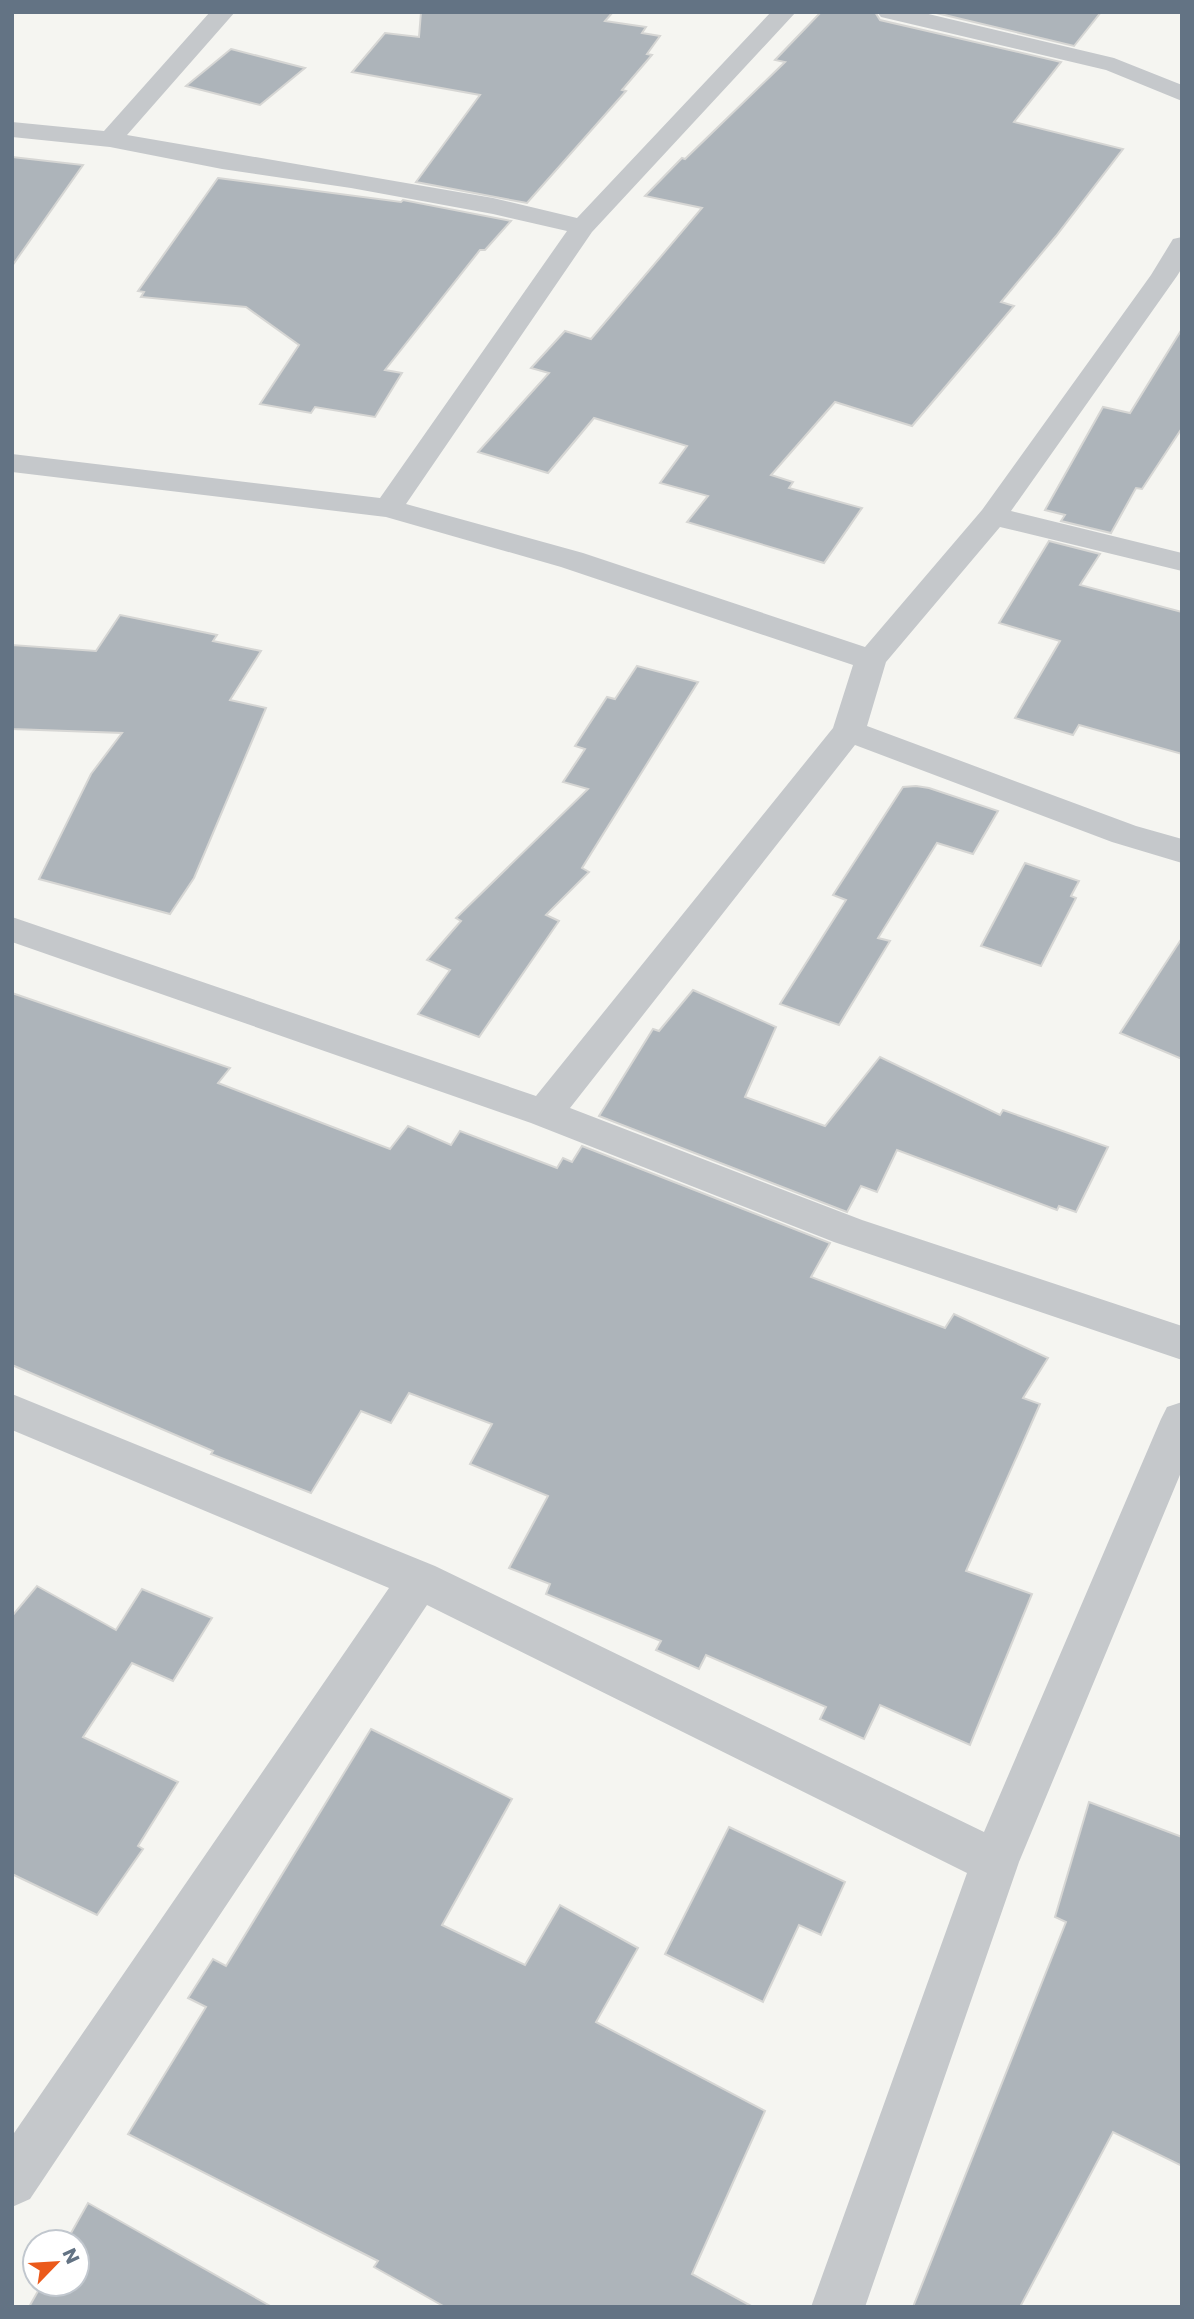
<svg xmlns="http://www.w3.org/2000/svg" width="1194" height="2319" font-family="Poppins,sans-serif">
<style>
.building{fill:#adb4ba;stroke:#d6d6d4;stroke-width:2}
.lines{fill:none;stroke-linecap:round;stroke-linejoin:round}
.minor{fill:#c5c8cb;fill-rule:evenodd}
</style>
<rect width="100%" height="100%" fill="#f5f5f1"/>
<g class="building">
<polygon points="421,12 613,12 605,21 646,27 642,33 660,36 647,54 652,55 622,90 626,91 527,203 416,182 480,95 352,72 385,33 419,37"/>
<polygon points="821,12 875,12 880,20 1061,62 1014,122 1123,149 1056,236 1001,302 1014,306 912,426 835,402 771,475 793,482 789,488 862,508 824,563 687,522 708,496 660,483 687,446 594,418 548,473 478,452 549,373 531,368 565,331 591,339 702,208 645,196 682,158 685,159 785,62 775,60"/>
<polygon points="932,12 1101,12 1074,46"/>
<polygon points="231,49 305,68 260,105 186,86"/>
<polygon points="12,157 83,165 12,266"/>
<polygon points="218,178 401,202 403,200 511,221 485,250 480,250 385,370 402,373 375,417 315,407 311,413 260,404 299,345 246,307 141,297 144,292 138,291"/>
<polygon points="1182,329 1182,428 1142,489 1136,488 1111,533 1061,521 1065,515 1045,510 1103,407 1130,413"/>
<polygon points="1049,541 1100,554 1080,585 1182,612 1182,754 1079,725 1073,735 1015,718 1060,641 999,623"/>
<polygon points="120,615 217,635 213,641 261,651 230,700 266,708 194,878 170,914 39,879 91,774 122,733 12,729 12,645 96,651"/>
<polygon points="637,666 698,682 582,868 589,872 546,915 559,921 479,1037 418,1014 450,970 427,960 461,921 456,918 588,789 563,782 585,749 575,746 607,697 615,699"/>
<polygon points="916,786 929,788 998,811 973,854 937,843 878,938 890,941 839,1025 780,1004 846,900 833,895 903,787"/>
<polygon points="1025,863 1079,881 1071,896 1076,898 1041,966 981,946"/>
<polygon points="1182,938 1182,1059 1120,1033"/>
<polygon points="693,990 776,1027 745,1097 825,1126 880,1057 1000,1115 1003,1110 1108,1147 1076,1212 1059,1206 1057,1210 897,1150 877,1192 861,1186 847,1212 599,1116 653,1029 659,1031"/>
<polygon points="12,993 230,1068 218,1083 390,1149 408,1126 451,1145 460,1131 557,1168 563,1158 572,1162 582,1146 830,1243 811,1277 945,1328 954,1314 1048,1358 1023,1398 1040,1404 966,1571 1032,1594 970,1745 880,1705 864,1739 820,1719 826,1707 706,1655 699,1669 656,1650 661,1641 546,1594 550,1584 509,1568 548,1496 470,1464 492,1424 409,1393 391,1423 361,1411 311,1493 211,1454 213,1451 12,1365"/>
<polygon points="37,1586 116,1630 142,1589 212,1618 173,1681 132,1663 83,1737 178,1782 138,1846 143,1849 97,1915 12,1874 12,1616"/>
<polygon points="371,1729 512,1799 442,1925 525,1965 560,1905 638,1948 596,2022 765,2111 692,2274 753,2307 445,2307 374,2267 378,2261 128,2134 206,2007 188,1998 213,1959 226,1966"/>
<polygon points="1089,1802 1182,1837 1182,2166 1113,2132 1020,2307 913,2307 1066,1922 1055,1917"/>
<polygon points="729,1827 845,1882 821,1935 799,1925 763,2002 665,1954"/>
<polygon points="88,2203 272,2307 29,2307 42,2284 77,2284 77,2242 66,2242"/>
</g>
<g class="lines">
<g class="minor">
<polygon points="210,12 235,12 127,135 493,198 577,218 771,12 796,12 592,232 406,504 583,553 865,647 982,510 1151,275 1173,239 1182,237 1182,268 1177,276 1011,511 1182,553 1182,571 1000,527 886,662 867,726 1136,826 1182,839 1182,863 1112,842 855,745 570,1108 862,1220 1182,1326 1182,1360 834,1242 531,1123 12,942 12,917 536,1096 833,728 853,665 561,567 386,517 12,472 12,454 380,498 567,231 493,214 351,188 222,169 110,147 12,137 12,122 104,131"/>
<polygon points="877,12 920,12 1114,58 1182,85 1182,101 1106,70 881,17"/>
<polygon points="12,1394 435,1566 984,1832 1161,1419 1167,1407 1182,1402 1182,1470 1019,1862 865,2307 811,2307 967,1873 427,1605 30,2199 12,2207 12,2136 389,1588 12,1430"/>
</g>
</g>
<rect width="1194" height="2319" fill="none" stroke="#637384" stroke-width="28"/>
<g transform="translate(56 2263) rotate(65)"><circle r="33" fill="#ffffff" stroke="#c1c7ce" stroke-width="2"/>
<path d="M0-5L12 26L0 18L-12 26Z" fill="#eb5a1b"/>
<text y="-10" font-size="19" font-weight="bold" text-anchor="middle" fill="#637384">N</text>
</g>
</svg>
